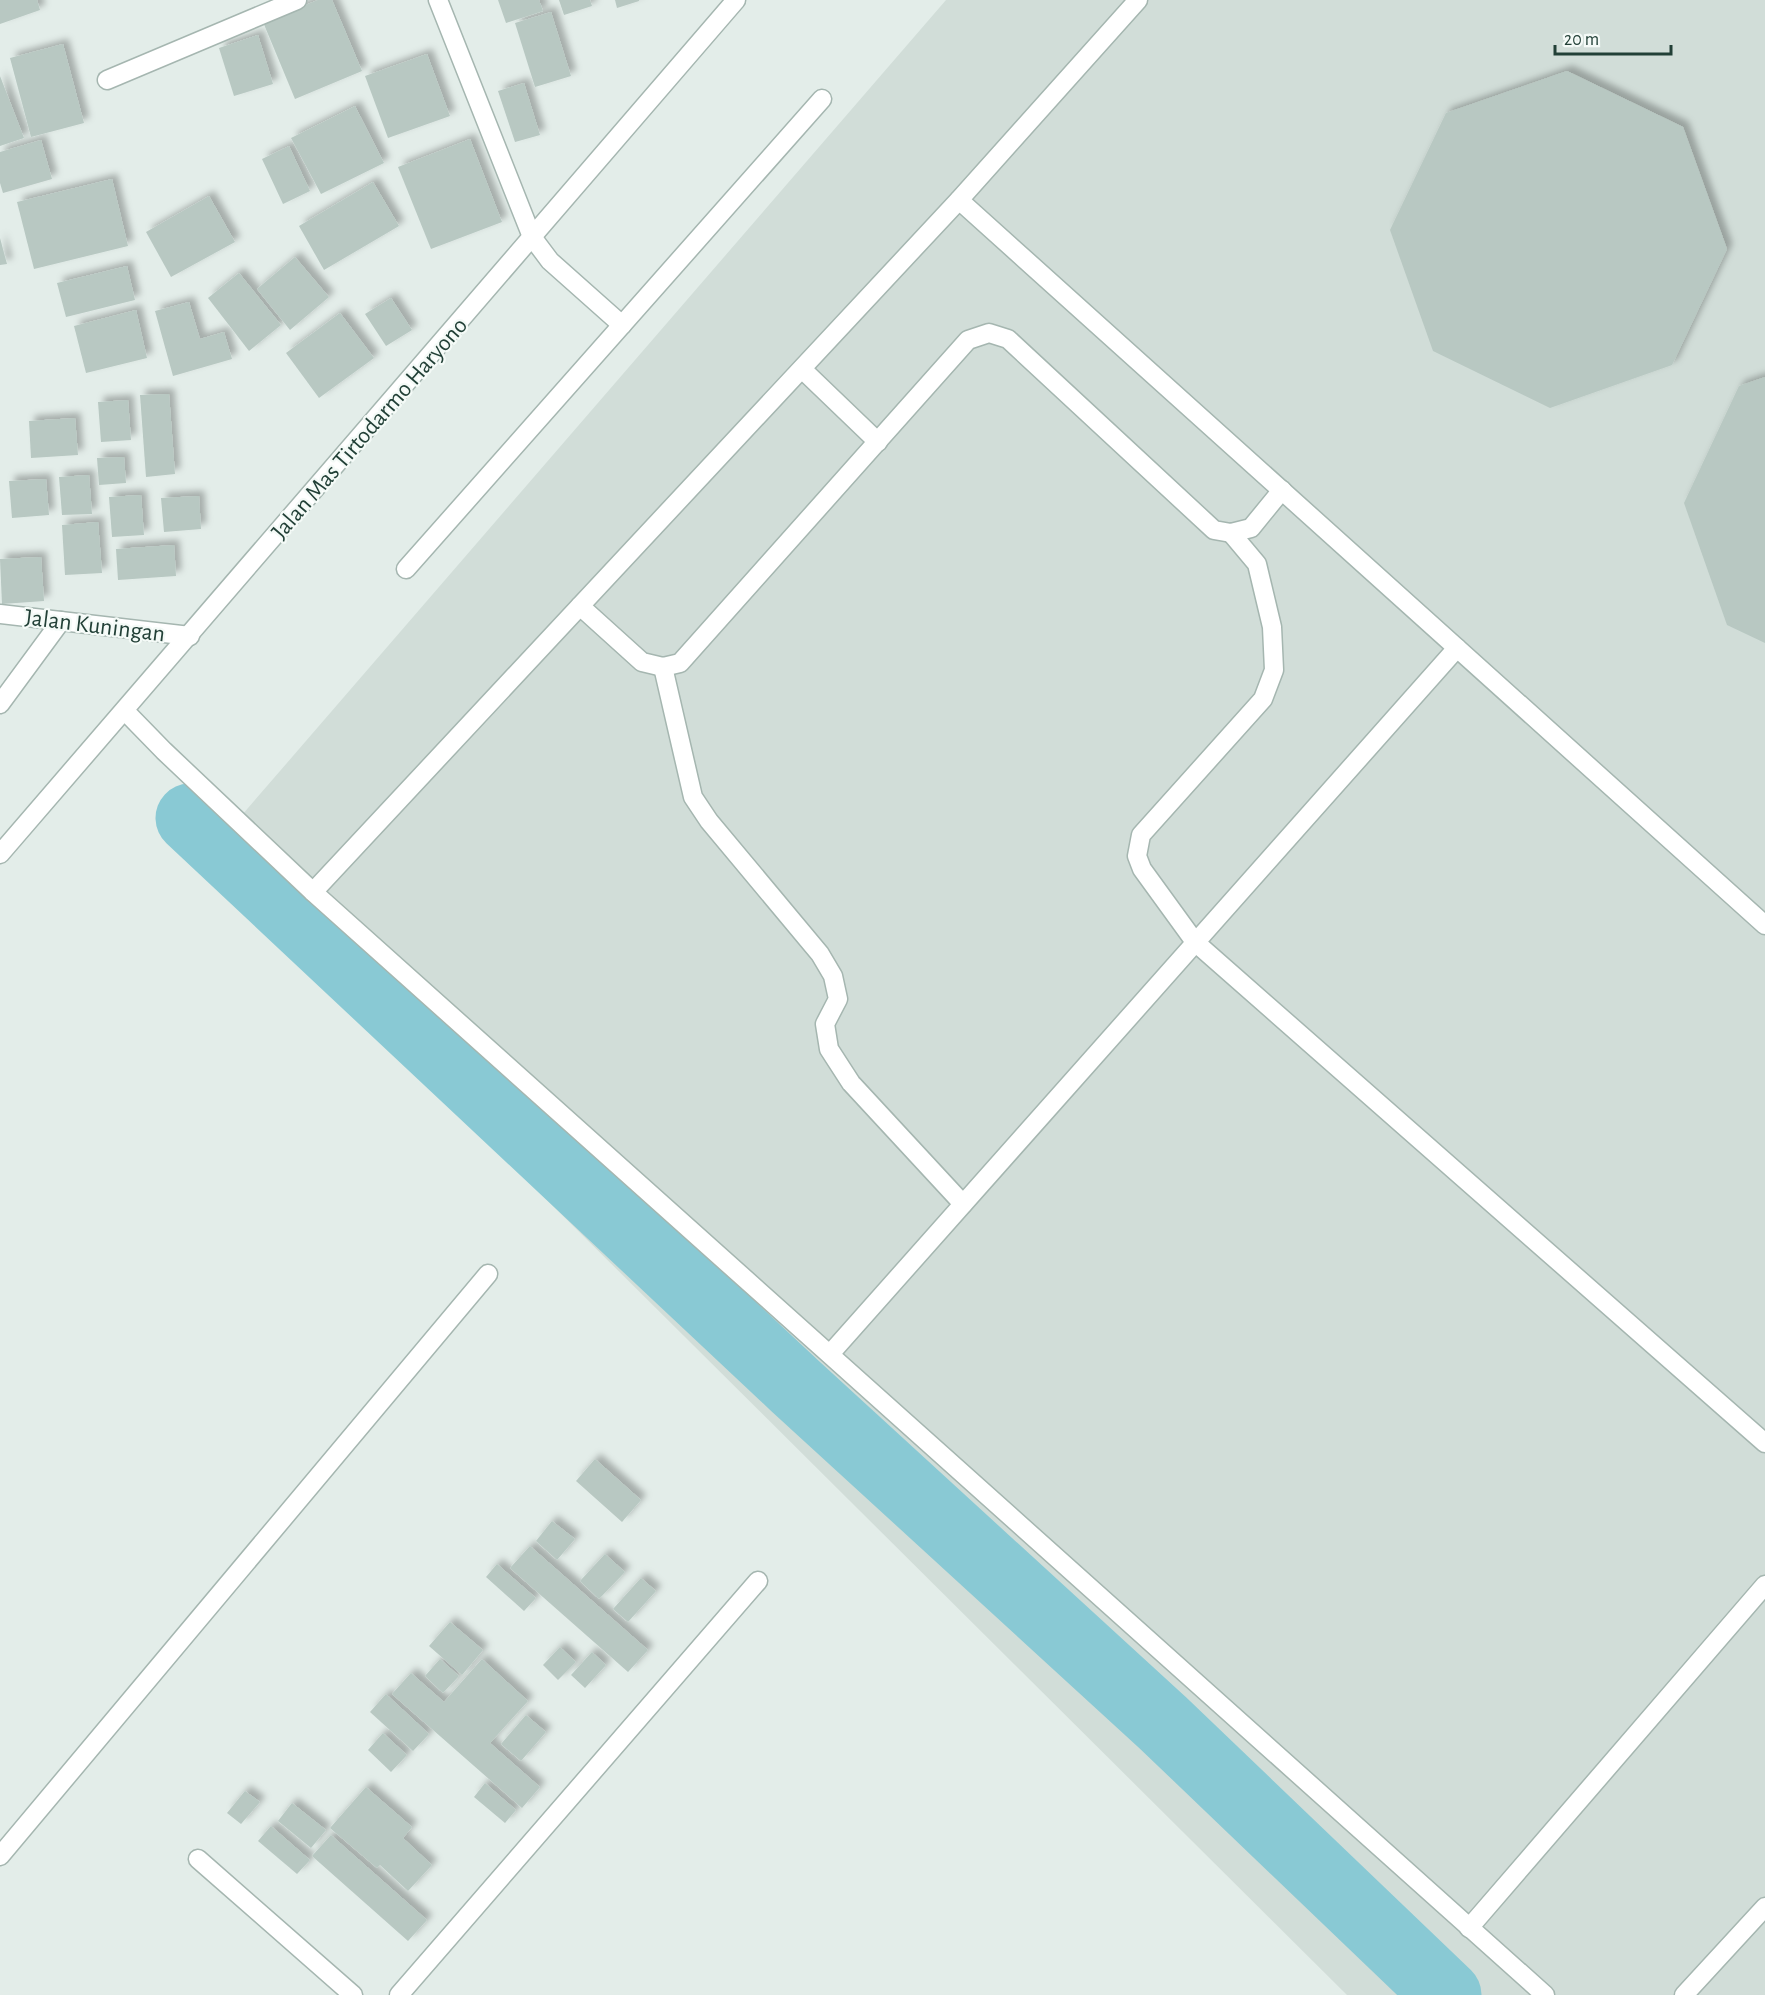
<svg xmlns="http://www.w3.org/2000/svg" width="1765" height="1995" font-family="'Alegreya Sans',sans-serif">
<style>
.built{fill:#d1ddd8}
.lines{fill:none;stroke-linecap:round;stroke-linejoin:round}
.river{stroke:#89c9d4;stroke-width:69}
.building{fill:#b8c8c2;filter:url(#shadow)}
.minor-casing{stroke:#a5b6b0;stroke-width:21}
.minor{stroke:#fff;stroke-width:18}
.labels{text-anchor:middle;stroke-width:4.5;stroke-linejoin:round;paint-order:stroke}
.street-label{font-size:24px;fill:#224037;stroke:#f4faf7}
</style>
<defs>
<filter id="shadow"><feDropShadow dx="5.5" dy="-5.5" stdDeviation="3" flood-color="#0004"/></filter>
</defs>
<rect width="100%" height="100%" fill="#e3ede9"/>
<polygon class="built" points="946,0 1765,0 1765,1995 1347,1995 204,859"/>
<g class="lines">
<polyline class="river" points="190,818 795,1386 1163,1723 1447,1995"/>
</g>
<g class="building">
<polygon points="0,0 37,0 40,10 0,24"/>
<polygon points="318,0 332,0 362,71 295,99 263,22"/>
<polygon points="498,0 539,0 543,11 506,23"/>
<polygon points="559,0 590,0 592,6 564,15"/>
<polygon points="615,0 639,0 639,1 617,8"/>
<polygon points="551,12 571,76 535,87 515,23"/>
<polygon points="258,35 273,84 234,96 219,48"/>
<polygon points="63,44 84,123 31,137 10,58"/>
<polygon points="427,54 450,116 388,138 365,76"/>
<polygon points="1567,71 1683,127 1727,249 1672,365 1550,408 1433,351 1390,230 1446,113"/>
<polygon points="0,76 24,138 0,146"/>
<polygon points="524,83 540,135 515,142 498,91"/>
<polygon points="355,106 384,163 321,194 291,138"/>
<polygon points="470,139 502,222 431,249 398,167"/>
<polygon points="41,140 52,179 3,193 0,183 0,152"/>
<polygon points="289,146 310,191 283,204 262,159"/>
<polygon points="112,179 128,246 34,269 17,202"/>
<polygon points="373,182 399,226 324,270 299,226"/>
<polygon points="209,196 235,242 171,277 146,232"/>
<polygon points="0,238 7,264 0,265"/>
<polygon points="295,257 329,297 290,330 257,289"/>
<polygon points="127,266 135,300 66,317 57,283"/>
<polygon points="239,273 281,325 249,351 208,298"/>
<polygon points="391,298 412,330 386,346 365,314"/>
<polygon points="189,302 200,339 224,332 232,359 173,376 155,311"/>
<polygon points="136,310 147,358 86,373 74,326"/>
<polygon points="340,313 374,358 319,398 286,353"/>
<polygon points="1765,377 1765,643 1727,625 1684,503 1739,386"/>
<polygon points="169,394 175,474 146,477 140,395"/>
<polygon points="128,400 131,440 101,442 98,402"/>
<polygon points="75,418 78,455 31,458 29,421"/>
<polygon points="124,457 126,483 99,485 97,458"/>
<polygon points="89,475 92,514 62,515 59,477"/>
<polygon points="46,479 49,515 12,518 9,481"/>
<polygon points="141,495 144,535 112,537 109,497"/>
<polygon points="199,496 201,529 164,532 161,498"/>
<polygon points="98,522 102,573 65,575 62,525"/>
<polygon points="174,545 176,576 118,580 116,549"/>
<polygon points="41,557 44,601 2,604 0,559"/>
<polygon points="595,1459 641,1500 622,1522 576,1481"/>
<polygon points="552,1521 575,1539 557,1560 536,1541"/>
<polygon points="530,1546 648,1650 628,1672 510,1568"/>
<polygon points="605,1554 625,1572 599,1599 580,1581"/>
<polygon points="497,1564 536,1598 524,1611 486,1577"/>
<polygon points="641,1578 656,1591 628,1622 613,1609"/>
<polygon points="450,1622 483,1650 462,1675 429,1646"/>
<polygon points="560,1647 576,1662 558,1680 543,1665"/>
<polygon points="592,1652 606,1665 585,1688 571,1675"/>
<polygon points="440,1659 459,1676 443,1693 425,1676"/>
<polygon points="482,1659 528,1701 490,1743 540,1787 522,1808 392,1694 411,1673 444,1702"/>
<polygon points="386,1694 429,1734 413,1751 370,1712"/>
<polygon points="526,1715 546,1732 521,1761 501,1744"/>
<polygon points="383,1733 407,1755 391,1772 368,1750"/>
<polygon points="485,1783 516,1810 505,1823 474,1797"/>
<polygon points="366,1787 412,1827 403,1838 432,1865 408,1891 380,1865 377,1868 330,1828"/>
<polygon points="245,1791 260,1802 241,1824 227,1813"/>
<polygon points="292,1803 326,1830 311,1848 278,1821"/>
<polygon points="271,1826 310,1860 297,1874 258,1841"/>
<polygon points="331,1835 427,1920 408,1941 312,1856"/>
</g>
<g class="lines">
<defs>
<g id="minor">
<polyline points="438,0 532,237 550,261 622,325"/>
<polyline points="107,80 297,0"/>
<polyline points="959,200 1765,925"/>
<polyline points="802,369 878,442"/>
<polyline points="1231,533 1257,564 1272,627 1274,670 1263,699 1141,835 1137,856 1142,869 1195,942 1765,1443"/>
<polyline points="406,569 822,99"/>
<polyline points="580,606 642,662 663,667 680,663 968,340 989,333 1008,339 1214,530 1231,533 1251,528 1282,490"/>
<polyline points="0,614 190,636"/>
<polyline points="663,667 693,797 709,821 820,954 833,976 838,999 825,1024 829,1049 851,1083 963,1204"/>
<polyline points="0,704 61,621"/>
<polyline points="125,711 164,751 313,892 1545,1995"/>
<polyline points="0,854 736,0"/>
<polyline points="313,892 959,200 1138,0"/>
<polyline points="830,1354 1457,648"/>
<polyline points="0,1856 488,1274"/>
<polyline points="198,1859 353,1995"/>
<polyline points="1469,1928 1765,1585"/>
<polyline points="399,1995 758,1581"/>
<polyline points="1684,1995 1765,1907"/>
</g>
</defs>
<use href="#minor" class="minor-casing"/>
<use href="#minor" class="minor"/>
</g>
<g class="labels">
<g class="street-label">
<text transform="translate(369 428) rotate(-49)" y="8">Jalan Mas Tirtodarmo Haryono</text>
<text transform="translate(95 625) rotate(7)" y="8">Jalan Kuningan</text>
</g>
</g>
<path d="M1555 45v9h116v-9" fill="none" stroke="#224037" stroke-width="3"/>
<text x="1564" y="45" font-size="18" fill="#224037" stroke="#f4faf7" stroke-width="4.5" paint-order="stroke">20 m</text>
</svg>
